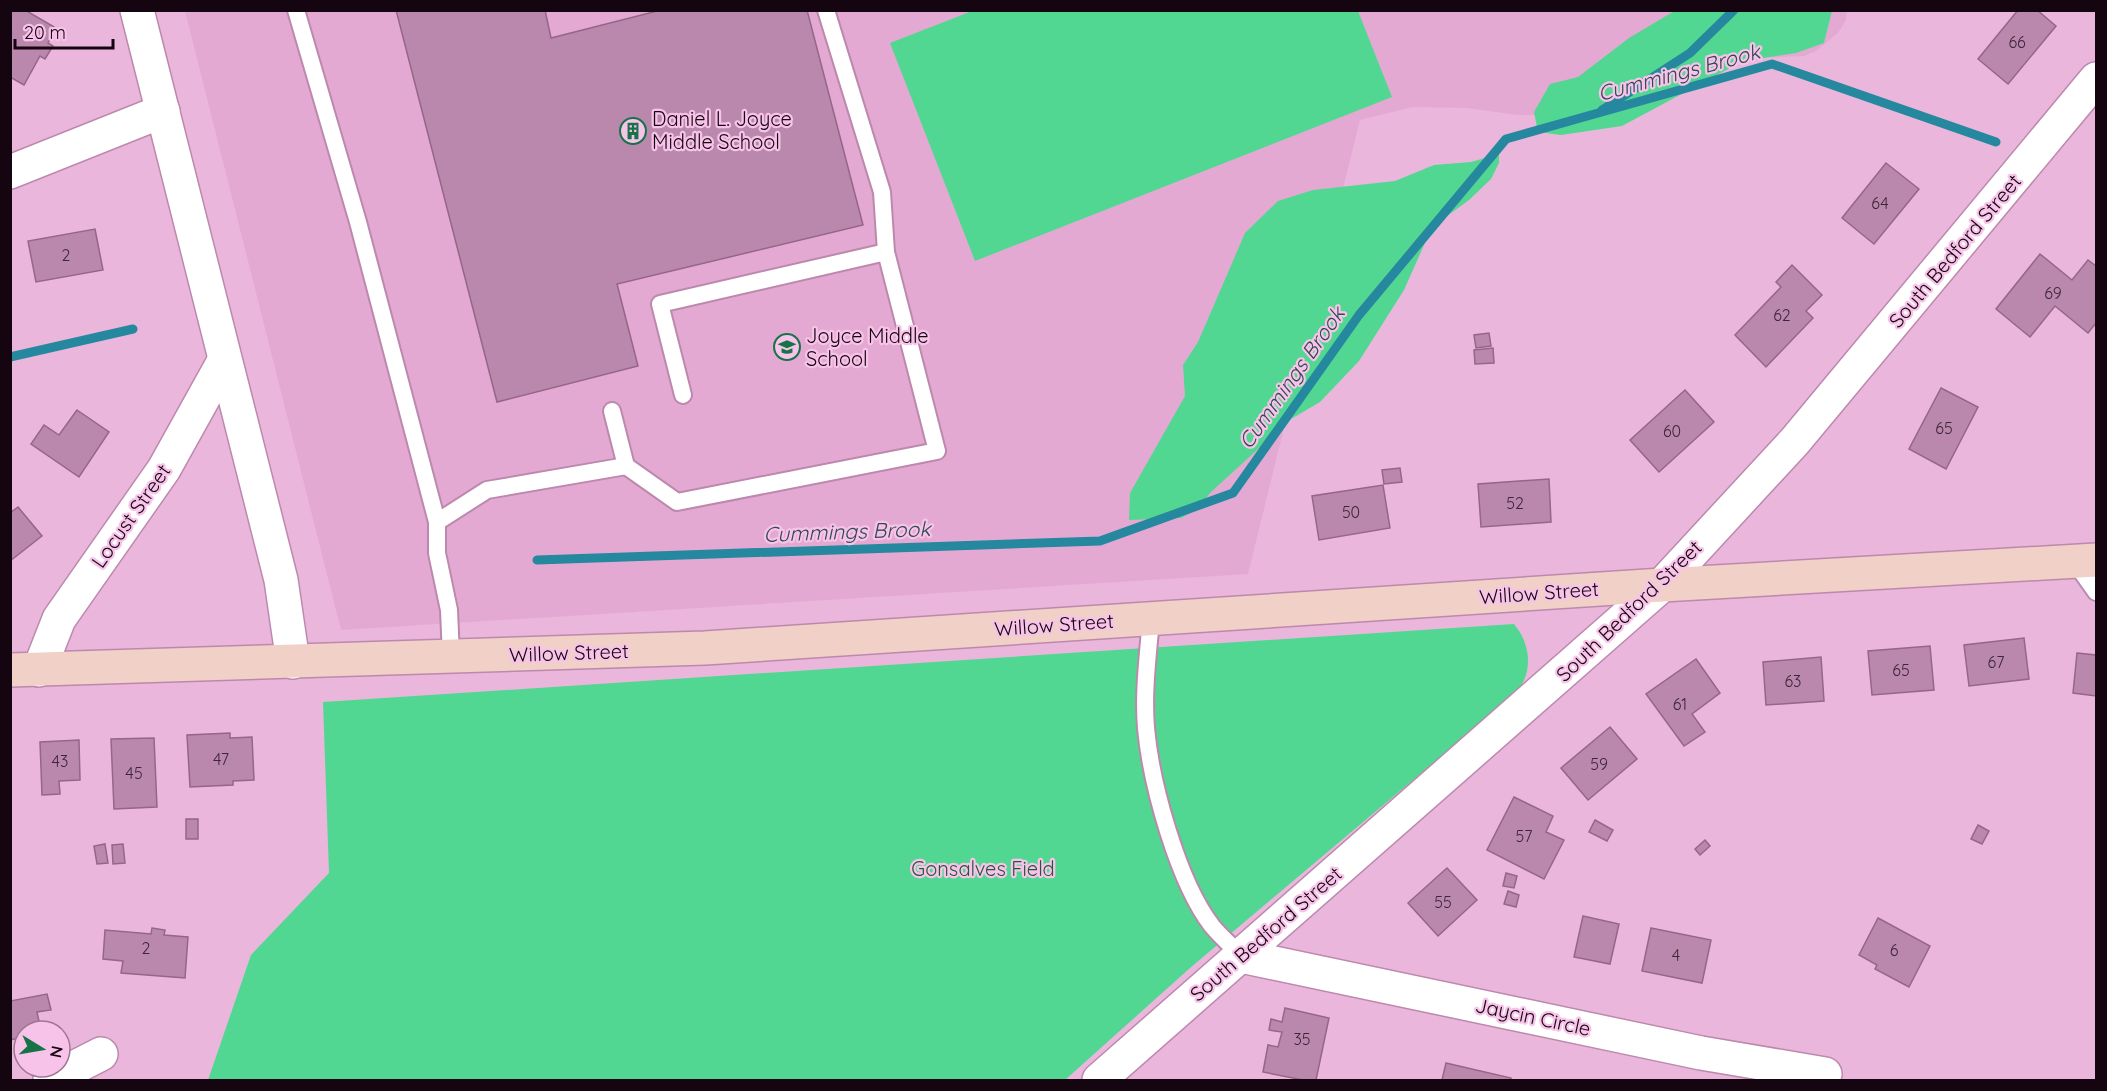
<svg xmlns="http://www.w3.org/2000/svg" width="2107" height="1091" font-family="Quicksand,sans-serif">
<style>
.built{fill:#e4a9d3}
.green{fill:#52d792}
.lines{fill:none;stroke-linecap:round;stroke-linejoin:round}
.stream{stroke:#26889f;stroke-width:9}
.building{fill:#ba88ac;stroke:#956688;stroke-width:1.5}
.lane-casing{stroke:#bc89ad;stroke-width:20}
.street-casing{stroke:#bc89ad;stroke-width:36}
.secondary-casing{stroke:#bc89ad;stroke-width:36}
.lane{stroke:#fff;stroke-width:16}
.street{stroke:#fff;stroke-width:33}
.secondary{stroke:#f1d0c7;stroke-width:33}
.labels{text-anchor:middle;stroke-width:4.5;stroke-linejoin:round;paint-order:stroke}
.number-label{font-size:16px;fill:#3e2638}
.poi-label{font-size:20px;fill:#150511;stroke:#f8c3e8;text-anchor:start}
.street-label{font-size:20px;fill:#150511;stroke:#f8c3e8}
.park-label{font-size:20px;fill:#23573b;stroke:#f8c3e8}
.water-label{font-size:21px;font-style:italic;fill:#2e4b53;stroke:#f8c3e8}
</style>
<rect width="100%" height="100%" fill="#ebb6db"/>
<polygon class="built" points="185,11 1847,11 1846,20 1838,33 1816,51 1804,56 1726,59 1545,115 1517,115 1467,108 1413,107 1360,120 1248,574 341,630"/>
<g class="green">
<polygon points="1676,10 1832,11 1824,43 1796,53 1743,61 1622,126 1561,135 1538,132 1534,112 1550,84 1578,77 1629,38"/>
<polygon points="972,11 1358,11 1392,97 975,261 890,43"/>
<polygon points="1499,154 1499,163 1491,179 1469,200 1432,227 1404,290 1359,361 1320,402 1291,419 1210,493 1198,509 1181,518 1129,520 1130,493 1185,396 1183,365 1198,342 1245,233 1278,201 1313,190 1395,181 1434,165 1471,162"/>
<path d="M1514 624C1531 644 1534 673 1515 694L1190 968 1065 1080H208L251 955 329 873 323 702Z"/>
</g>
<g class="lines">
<g class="stream">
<polyline points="1602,110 1690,53 1734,10"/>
<polyline points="10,357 133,329"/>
<polyline points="537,560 1100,541 1233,493 1359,315 1506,139 1772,64 1996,142"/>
</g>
</g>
<g class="building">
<polygon points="10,10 25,10 56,28 48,43 53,46 45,59 40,56 24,85 10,77"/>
<polygon points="396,10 545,10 551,38 661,10 807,10 863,225 617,284 638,366 497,402"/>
<polygon points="2018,10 2037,10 2056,26 2008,84 1978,59"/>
<polygon points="1886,163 1919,189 1874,244 1842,218"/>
<polygon points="95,229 103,270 36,282 28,241"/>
<polygon points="2040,254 2072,280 2088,260 2096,266 2096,323 2088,333 2055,306 2030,337 1996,309"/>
<polygon points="1792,265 1822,295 1806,311 1813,318 1766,367 1735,335 1781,287 1776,282"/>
<polygon points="1489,333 1491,346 1476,348 1474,335"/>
<polygon points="1493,348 1494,363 1475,364 1474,350"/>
<polygon points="1941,388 1978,407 1946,469 1909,449"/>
<polygon points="1685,390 1714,422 1659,472 1630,440"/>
<polygon points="77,410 109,432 79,477 31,444 44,425 59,435"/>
<polygon points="1400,468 1402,482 1384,484 1382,470"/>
<polygon points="1549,479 1551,522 1481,527 1478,484"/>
<polygon points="1383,485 1390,528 1319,540 1312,496"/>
<polygon points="18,507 42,536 10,561 10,513"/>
<polygon points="2024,638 2029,679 1969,686 1964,645"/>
<polygon points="1930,646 1934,690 1872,695 1868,651"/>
<polygon points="2077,653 2096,655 2096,696 2073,693"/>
<polygon points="1821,657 1824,701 1766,705 1763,662"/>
<polygon points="1696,659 1720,693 1692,714 1705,732 1684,746 1646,694"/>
<polygon points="1610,727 1637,759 1588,800 1561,768"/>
<polygon points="230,733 230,738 252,737 254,780 233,781 233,785 190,787 187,735"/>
<polygon points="154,738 157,807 114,809 111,739"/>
<polygon points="79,740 80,780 59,781 60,794 42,795 40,742"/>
<polygon points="1514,797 1553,816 1546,832 1564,840 1544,879 1487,850"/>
<rect x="186" y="819" width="12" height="20"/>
<polygon points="1595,820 1613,830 1607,841 1589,832"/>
<polygon points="1978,825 1989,831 1982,844 1971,839"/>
<polygon points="1705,840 1710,846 1700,855 1695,849"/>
<polygon points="105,844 108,863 97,864 94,846"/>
<polygon points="123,844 125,863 113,864 112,845"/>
<polygon points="1447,868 1477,900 1438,936 1408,903"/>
<polygon points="1506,873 1517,876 1514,888 1503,886"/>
<polygon points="1508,891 1519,895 1516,907 1504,904"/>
<polygon points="1583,916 1619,924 1610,964 1574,957"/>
<polygon points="1878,918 1930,946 1909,987 1875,969 1877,965 1859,955"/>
<polygon points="152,928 165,930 164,935 188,937 185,978 121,973 123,961 103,959 105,930 151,934"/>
<polygon points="1651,928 1711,940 1702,983 1642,971"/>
<polygon points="47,994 51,1010 37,1012 41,1031 24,1031 24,1037 10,1040 10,1001"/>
<polygon points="1285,1008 1329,1018 1316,1080 1303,1080 1263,1072 1268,1045 1278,1047 1282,1032 1269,1030 1271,1019 1282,1022"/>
<polygon points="1446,1063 1511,1078 1511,1080 1442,1080"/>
</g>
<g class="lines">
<defs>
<g id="lane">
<polyline points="296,10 358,222 437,522 437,553 449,610 451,656"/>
<polyline points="826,10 882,192 886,252"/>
<polyline points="612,411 626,466"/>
<polyline points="437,522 487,490 626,466 677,502 937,451 886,252 660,304 683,395"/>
<polyline points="2074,561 2096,592"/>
<path d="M1151 619C1148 655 1143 692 1146 728 1151 784 1178 882 1212 926 1221 937 1232 946 1241 956"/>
</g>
<g id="street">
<polyline points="137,10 281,580 293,662"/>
<polyline points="10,172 163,111"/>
<polyline points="39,670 59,619 164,469 224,361"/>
<polyline points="1241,956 1701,1053 1825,1074"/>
<polyline points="50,1080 101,1054"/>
<polyline points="1099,1080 1662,585 1795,441 2096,79"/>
</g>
<polyline id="secondary" points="10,670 705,648 1662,585 2096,560"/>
</defs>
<use href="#lane" class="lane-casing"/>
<use href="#street" class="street-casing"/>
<use href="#secondary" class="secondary-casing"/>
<use href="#lane" class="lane"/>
<use href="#street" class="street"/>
<use href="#secondary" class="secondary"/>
</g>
<defs>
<symbol id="building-ring" viewBox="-11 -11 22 22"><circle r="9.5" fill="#f8c3e8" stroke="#167247" stroke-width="1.5"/><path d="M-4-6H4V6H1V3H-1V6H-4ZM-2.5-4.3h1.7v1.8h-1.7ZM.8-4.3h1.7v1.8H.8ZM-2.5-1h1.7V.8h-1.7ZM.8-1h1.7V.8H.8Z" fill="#167247"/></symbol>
<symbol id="school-ring" viewBox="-11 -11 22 22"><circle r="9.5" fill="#f8c3e8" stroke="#167247" stroke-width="1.5"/><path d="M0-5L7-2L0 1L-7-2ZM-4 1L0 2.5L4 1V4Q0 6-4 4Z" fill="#167247"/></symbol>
</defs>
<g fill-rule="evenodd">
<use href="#building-ring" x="618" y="116" width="30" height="30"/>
<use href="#school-ring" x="772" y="332" width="30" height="30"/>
</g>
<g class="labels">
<g class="number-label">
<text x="2017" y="48">66</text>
<text x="1880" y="209">64</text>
<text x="66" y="261">2</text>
<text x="2053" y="299">69</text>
<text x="1782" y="321">62</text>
<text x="1944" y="434">65</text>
<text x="1672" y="437">60</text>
<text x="1515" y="509">52</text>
<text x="1351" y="518">50</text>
<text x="1996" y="668">67</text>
<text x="1901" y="676">65</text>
<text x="1793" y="687">63</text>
<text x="1680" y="710">61</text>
<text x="221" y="765">47</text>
<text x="60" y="767">43</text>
<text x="1599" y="770">59</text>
<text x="134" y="779">45</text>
<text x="1524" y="842">57</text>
<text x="1443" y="908">55</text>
<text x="146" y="954">2</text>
<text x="1894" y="956">6</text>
<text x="1676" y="961">4</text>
<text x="1302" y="1045">35</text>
</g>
<g class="poi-label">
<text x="652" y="126">Daniel L. Joyce<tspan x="652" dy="23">Middle School</tspan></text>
<text x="806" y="343">Joyce Middle<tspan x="806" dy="23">School</tspan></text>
</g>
<g class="street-label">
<text transform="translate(1955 251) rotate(-50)" y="7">South Bedford Street</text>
<text transform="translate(131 516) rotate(-55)" y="7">Locust Street</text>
<text transform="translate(1539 593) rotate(-4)" y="7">Willow Street</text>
<text transform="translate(1629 611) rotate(-44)" y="7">South Bedford Street</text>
<text transform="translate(1054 625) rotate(-4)" y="7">Willow Street</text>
<text transform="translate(569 653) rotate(-2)" y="7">Willow Street</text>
<text transform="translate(1266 934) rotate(-41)" y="7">South Bedford Street</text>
<text transform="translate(1533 1017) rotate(12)" y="7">Jaycin Circle</text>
</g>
<g class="park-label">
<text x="983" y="876">Gonsalves Field</text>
</g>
<g class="water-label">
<text transform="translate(1679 73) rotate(-15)" y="7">Cummings Brook</text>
<text transform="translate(1292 378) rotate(-55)" y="7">Cummings Brook</text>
<text transform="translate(847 532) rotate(-2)" y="7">Cummings Brook</text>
</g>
</g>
<rect width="2107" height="1091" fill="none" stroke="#150511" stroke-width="24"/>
<g transform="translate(42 1049) rotate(101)"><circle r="28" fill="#f8c3e8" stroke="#9d7792" stroke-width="1.5"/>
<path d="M0-4.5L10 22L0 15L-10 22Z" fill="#167247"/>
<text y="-9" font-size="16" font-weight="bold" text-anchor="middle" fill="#150511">N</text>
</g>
<path d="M15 39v9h98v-9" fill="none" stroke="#150511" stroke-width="3"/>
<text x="24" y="39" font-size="18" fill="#150511" stroke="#f8c3e8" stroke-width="4.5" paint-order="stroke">20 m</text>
</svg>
